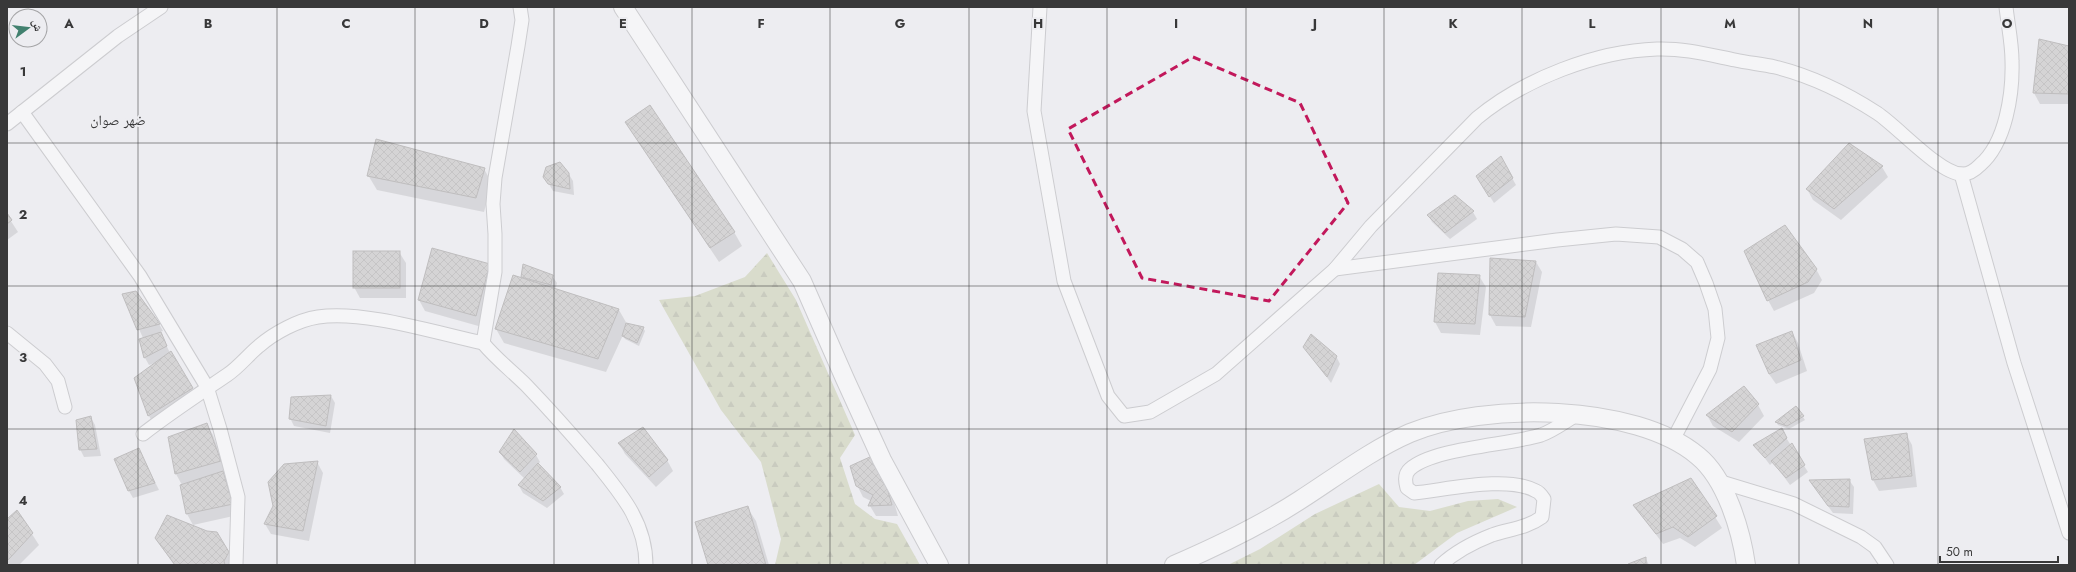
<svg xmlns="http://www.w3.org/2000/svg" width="2076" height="572" font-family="Jost,'Noto Naskh Arabic',sans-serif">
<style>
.forest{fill:url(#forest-firs)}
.shadow{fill:#0003}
.building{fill:url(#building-cross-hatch);stroke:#878482}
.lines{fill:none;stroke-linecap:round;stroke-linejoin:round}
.street-casing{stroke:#a5a5a8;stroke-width:15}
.secondary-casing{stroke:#a5a5a8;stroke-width:20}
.street{stroke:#fff;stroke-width:13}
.secondary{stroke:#fff;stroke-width:18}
.marked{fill:none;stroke:#c2185b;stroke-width:3;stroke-dasharray:8 5;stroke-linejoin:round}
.grid{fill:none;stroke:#383839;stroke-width:1;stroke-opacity:0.55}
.labels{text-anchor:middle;stroke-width:4;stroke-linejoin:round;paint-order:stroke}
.quarter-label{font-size:14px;fill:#383839;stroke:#ededf1}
.grid-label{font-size:13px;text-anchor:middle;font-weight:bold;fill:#383839;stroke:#ededf1;stroke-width:4;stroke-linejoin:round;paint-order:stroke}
</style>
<defs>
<pattern id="forest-firs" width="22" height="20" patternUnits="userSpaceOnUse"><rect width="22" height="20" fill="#c1c7a1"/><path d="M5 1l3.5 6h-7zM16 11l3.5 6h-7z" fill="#9ea384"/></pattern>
<pattern id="building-cross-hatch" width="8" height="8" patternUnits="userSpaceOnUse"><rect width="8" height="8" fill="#b9b6b4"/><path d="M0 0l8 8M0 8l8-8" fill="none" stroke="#979593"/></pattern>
</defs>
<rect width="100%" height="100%" fill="#ededf1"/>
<g class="forest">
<polygon points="767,253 796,300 855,435 840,458 855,504 875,519 897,524 920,565 775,565 781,539 761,462 721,410 659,300 695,296 745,277"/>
<polygon points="1379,484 1399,507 1430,511 1468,501 1498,499 1517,507 1457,533 1414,565 1228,565 1260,549 1315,514"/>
</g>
<g class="shadow">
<polygon points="2040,41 2069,47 2069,104 2040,104 2034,93"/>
<polygon points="635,136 734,232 742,246 719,262"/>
<polygon points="1501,158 1516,185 1494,203 1482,184"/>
<polygon points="1882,167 1888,177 1841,220 1813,200 1807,189"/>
<polygon points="484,169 492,183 484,212 377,190 368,175"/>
<polygon points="568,173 573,181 574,195 553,191 549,184"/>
<polygon points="1455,196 1473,212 1477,219 1450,239 1432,222 1428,215"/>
<polygon points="7,215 18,232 7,240"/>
<polygon points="399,252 406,263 406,298 360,298 354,287"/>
<polygon points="1491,259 1536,262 1542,272 1531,327 1496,326 1490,315"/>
<polygon points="489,265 496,276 482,327 425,311 419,300"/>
<polygon points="1816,269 1822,280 1814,293 1774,311 1768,300"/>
<polygon points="1439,274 1479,276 1486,287 1480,335 1441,333 1435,322"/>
<polygon points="552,276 557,283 555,290 619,310 627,324 643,328 645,331 639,346 625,339 623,335 606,372 504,343 496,329 524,279 522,277"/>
<polygon points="135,292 159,324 163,331 160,332 170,353 198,399 155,426 149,416 135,379 158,362 149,365 145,358 140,339 143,338 124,295"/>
<polygon points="1792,332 1798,343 1807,371 1776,384 1769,374"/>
<polygon points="1305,347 1336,356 1340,364 1331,383"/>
<polygon points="331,396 335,403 330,433 294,426 290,418"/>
<polygon points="1758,405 1764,416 1739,442 1713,426 1707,415"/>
<polygon points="1796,407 1805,420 1789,429 1778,425 1776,422"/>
<polygon points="91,418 95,425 101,456 84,457 80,449"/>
<polygon points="207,425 213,435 226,472 223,472 229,483 238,515 193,525 187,514 182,485 176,474"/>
<polygon points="1906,434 1912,445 1917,487 1879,491 1873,480 1865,439"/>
<polygon points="1785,436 1808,472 1790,485 1773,462 1770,465 1755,445"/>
<polygon points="619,443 667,460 673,471 656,487 625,454"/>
<polygon points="139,450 159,490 133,498 129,491"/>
<polygon points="500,452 536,455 540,462 538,464 560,487 564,494 547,508 523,493 519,486 525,479 504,459"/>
<polygon points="872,457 898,500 894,502 898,516 876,516 870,506 871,501 863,497 857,485"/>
<polygon points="317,462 323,473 309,541 271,534 265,524 274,506"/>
<polygon points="1691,479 1722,528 1695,547 1680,538 1663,544 1635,506"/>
<polygon points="1849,480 1854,487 1853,514 1833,513 1815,488"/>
<polygon points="747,507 756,521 769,565 709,565"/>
<polygon points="17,511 39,545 19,565 8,565 7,520"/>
<polygon points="207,532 217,533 235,565 174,565 156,538"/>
<polygon points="1646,559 1649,565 1629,565"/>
</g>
<g class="building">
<polygon points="2039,39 2069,46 2069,94 2033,93"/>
<polygon points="650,105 735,232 710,248 625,122"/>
<polygon points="376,139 485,168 476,198 367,176"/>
<polygon points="1849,143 1883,166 1834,209 1806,189"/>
<polygon points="1501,156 1513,178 1489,197 1476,176"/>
<polygon points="560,162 569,173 570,189 548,184 543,177 546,167"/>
<polygon points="1455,195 1474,211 1445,233 1427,215"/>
<polygon points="7,213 12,220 7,224"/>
<polygon points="1785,225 1817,269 1808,282 1767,301 1744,251"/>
<polygon points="432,248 490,264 476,316 418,300"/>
<rect x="353" y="251" width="47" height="37"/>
<polygon points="1490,258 1536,261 1525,317 1489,315"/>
<polygon points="523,264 553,275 551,285 521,277"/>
<polygon points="1438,273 1480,275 1475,324 1434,322"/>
<polygon points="513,275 619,309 598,359 495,329"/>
<polygon points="136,291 160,324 137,330 122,294"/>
<polygon points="626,323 644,327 637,343 622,336"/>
<polygon points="1792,331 1801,360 1769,374 1756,345"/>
<polygon points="161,332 167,346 144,358 139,339"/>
<polygon points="1311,334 1337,356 1327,377 1303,347"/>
<polygon points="171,351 193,388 148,416 134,378"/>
<polygon points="1744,386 1759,404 1732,432 1706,415"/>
<polygon points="331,395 326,426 289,419 291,397"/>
<polygon points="1796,406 1804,416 1787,426 1775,422"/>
<polygon points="91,416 97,449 79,450 76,420"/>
<polygon points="207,423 221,461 175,474 168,437"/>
<polygon points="643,427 668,460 649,477 618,443"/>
<polygon points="1782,428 1787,438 1765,458 1753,445"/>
<polygon points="514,429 537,454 520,472 499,452"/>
<polygon points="1907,433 1912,476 1872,480 1864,439"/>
<polygon points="1792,443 1805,465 1786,478 1771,461"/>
<polygon points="139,448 155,483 128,491 114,459"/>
<polygon points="872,456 893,489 888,491 892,505 868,506 873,495 856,486 850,466"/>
<polygon points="318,461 303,531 264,524 273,506 268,482 284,464"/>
<polygon points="538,463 561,487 543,501 518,485"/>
<polygon points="223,471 233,504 186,514 180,485"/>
<polygon points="1691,478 1717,516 1688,537 1673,527 1656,534 1633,505"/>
<polygon points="1850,479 1849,507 1828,506 1809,480"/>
<polygon points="748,506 766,565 708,565 695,522"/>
<polygon points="17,510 33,533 8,560 7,519"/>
<polygon points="167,515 207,531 217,532 229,552 224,561 225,565 175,565 155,538"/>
<polygon points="1646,557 1646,565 1628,565 1628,564"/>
</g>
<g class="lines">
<defs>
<g id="street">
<path d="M520 7 522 20 518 46 495 178 493 204 495 234V272L483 343C496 359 512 371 526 385 551 411 574 437 597 464 622 495 646 523 646 565"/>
<path d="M1040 7 1034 111 1064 281 1108 396 1124 416 1150 412 1216 374 1335 269 1371 226 1477 118C1524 79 1596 51 1657 49 1683 48 1710 55 1735 60 1748 63 1762 64 1775 67 1811 76 1846 93 1877 113 1897 126 1939 173 1961 174 1969 175 1975 170 1980 165 2006 143 2013 93 2012 61 2012 43 2008 25 2006 7"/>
<polyline points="22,112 140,276 207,387 220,429 238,497 236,565"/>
<polyline points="7,124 118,36 161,7"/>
<polyline points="1961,174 2014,363 2069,533"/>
<polyline points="1335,269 1557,240 1616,234 1659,237 1682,249 1697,262 1706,283 1715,309 1718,338 1710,369 1674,438"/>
<polyline points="7,333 45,364 58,381 65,407"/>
<path d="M143 434C170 413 199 394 227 375 239 367 248 355 259 346 274 333 298 320 318 317 364 310 436 333 483 343"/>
<polyline points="1718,481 1794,504 1861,537 1875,547 1887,565"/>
<path d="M1441 565C1455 552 1474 542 1492 535 1510 529 1527 528 1542 517L1544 499C1542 496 1539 492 1536 491 1508 475 1446 490 1414 493L1407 488C1405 481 1404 474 1410 469 1433 448 1508 445 1541 435 1553 431 1566 421 1578 414"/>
</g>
<g id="secondary">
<polyline points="623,7 802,281 845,379 882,460 939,565"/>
<path d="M1174 565C1218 546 1260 526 1300 500 1336 477 1371 450 1410 433 1484 402 1635 403 1698 456 1726 479 1741 530 1746 565"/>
</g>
</defs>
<use href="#street" class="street-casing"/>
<use href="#secondary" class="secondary-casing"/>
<use href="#street" class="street"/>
<use href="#secondary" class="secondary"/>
</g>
<path d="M0 0H2076V572H0ZM1193 57 1300 103 1348 203 1269 301 1142 278 1068 129Z" fill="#ededf1" fill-opacity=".55" fill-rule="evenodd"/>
<path class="marked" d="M1193 57 1300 103 1348 203 1269 301 1142 278 1068 129Z"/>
<path class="grid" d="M138 7V565M277 7V565M415 7V565M554 7V565M692 7V565M830 7V565M969 7V565M1107 7V565M1246 7V565M1384 7V565M1522 7V565M1661 7V565M1799 7V565M1938 7V565M7 143H2069M7 286H2069M7 429H2069"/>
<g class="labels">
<g class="quarter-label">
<text x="118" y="125">ضهر صوان</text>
</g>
</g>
<g class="grid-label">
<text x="69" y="28">A</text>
<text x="208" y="28">B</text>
<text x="346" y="28">C</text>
<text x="484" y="28">D</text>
<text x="623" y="28">E</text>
<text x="761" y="28">F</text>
<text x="900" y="28">G</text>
<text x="1038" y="28">H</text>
<text x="1176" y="28">I</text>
<text x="1315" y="28">J</text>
<text x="1453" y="28">K</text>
<text x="1592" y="28">L</text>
<text x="1730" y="28">M</text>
<text x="1868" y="28">N</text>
<text x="2007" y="28">O</text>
<text x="23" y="76">1</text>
<text x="23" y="219">2</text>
<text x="23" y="362">3</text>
<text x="23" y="505">4</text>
</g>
<rect width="2076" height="572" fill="none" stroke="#383839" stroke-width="16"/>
<g transform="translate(28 28) rotate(75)"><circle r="19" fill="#ededf1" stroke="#a5a5a7"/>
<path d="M0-3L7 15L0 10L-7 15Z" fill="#42816f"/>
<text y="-6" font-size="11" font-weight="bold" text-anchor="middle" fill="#383839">ش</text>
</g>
<path d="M1940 556v6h118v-6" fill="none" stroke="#383839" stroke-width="2"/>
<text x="1946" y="556" font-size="12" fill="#383839" stroke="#ededf1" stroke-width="3" paint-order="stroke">50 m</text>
</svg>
